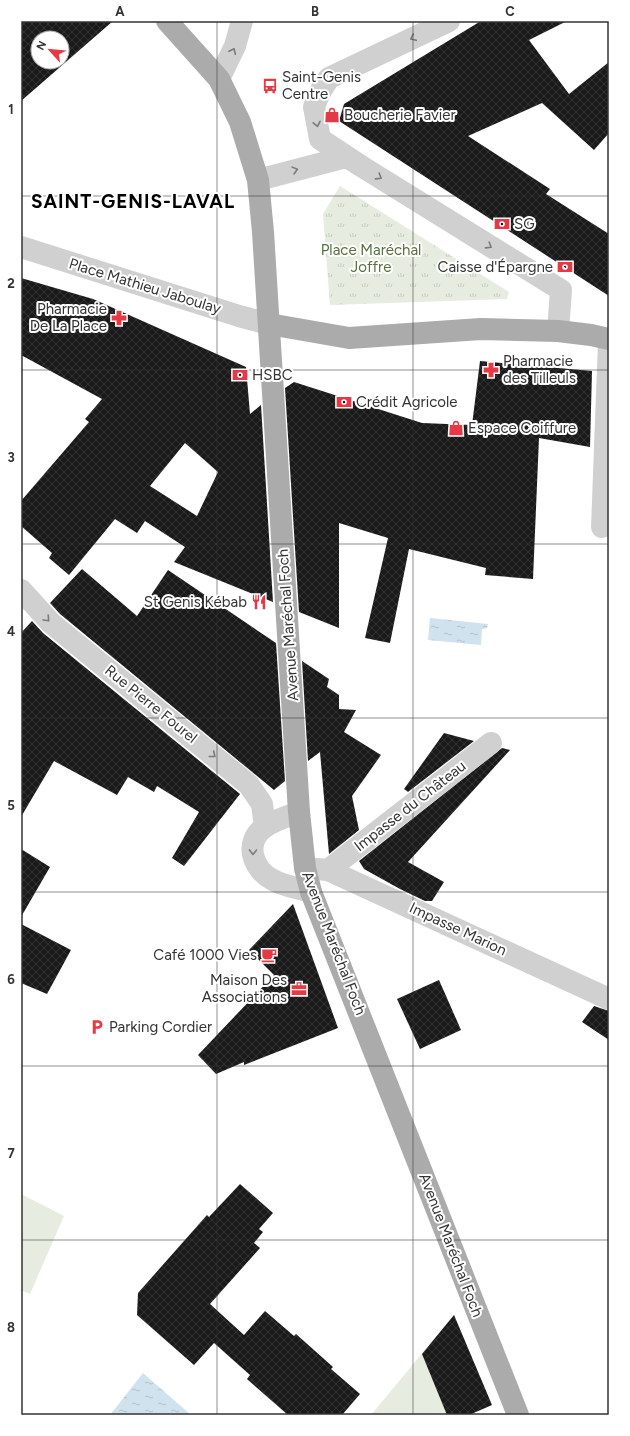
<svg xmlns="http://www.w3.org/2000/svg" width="630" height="1436" font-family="Figtree,sans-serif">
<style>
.grass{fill:url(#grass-tufts)}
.pitch{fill:#e6ecdf}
.water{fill:url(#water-ripples)}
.building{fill:url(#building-cross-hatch);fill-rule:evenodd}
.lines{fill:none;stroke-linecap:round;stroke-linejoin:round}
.minor{stroke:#d0d0d0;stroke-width:22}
.major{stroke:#ababab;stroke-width:22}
.oneway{stroke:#7a7a7a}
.grid{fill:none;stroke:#333;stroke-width:1;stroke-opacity:0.55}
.labels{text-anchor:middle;stroke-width:4;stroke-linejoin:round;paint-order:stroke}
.poi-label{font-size:15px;fill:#333;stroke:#fff;text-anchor:start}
.park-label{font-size:15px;fill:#56703f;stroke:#fff}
.street-label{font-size:15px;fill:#333;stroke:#fff}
.district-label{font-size:19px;font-weight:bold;letter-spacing:1px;fill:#000;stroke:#fff}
.neatline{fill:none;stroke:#333;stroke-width:1.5}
.grid-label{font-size:13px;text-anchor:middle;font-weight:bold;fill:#333}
</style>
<defs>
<pattern id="grass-tufts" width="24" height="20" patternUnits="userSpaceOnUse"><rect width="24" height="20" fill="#e6ecdf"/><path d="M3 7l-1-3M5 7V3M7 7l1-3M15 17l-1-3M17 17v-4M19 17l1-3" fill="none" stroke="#c6cbc0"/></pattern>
<pattern id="water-ripples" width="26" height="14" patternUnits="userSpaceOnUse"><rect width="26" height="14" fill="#cfe2ee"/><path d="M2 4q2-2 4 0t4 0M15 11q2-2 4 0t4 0" fill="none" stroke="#b2c2cd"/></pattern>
<pattern id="building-cross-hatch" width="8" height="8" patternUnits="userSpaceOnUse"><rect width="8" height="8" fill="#1a1a1a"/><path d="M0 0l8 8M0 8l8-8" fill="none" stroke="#333"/></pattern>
</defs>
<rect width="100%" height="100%" fill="#fff"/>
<polygon class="grass" points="340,186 509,292 507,299 330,305 323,214"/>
<g class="pitch">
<polygon points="21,1194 64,1216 30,1294 21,1290"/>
<polygon points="454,1315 492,1405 474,1413 475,1415 371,1415"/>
</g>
<g class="water">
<polygon points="430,618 488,624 487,628 482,629 481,645 428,640"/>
<polygon points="143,1373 191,1415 110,1415"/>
</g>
<g class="building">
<path d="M21 21H113L21 101ZM38 38H62V62H38Z"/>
<polygon points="481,21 567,21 529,40 569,94 609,62 609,133 594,150 542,103 468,136 550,189 546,194 609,234 609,296 339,121 344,104"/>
<path d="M21 278 93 299 246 367 250 414 261 405 273 602 174 562 185 547 145 521 137 533 115 519 69 575 49 558 52 553 21 526V501L89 422 85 419 102 399 21 355ZM185 443 218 472 197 516 150 486Z"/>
<polygon points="480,361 592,371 590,447 539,438 533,579 485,575 486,568 409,549 390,643 365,638 388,538 339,523 339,628 299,612 285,388 294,382 422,423 472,425"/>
<polygon points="82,569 137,616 168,570 276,643 285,781 274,790 60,614 50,603"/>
<polygon points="32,621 43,633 240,794 184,866 172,858 199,812 157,786 154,792 128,777 117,795 54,761 21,817 21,633"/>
<polygon points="302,661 329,679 327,687 339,695 339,709 356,710 344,732 381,755 352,796 359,830 329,854 320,752 308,761"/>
<polygon points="444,733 474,741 408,792 404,789"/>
<polygon points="502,748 510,750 408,862 444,882 432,901 425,901 400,889 364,869 359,861"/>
<polygon points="21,849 50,867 21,917"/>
<polygon points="293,904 338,1028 244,1065 244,1062 216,1074 198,1055 274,975 249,950"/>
<polygon points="21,924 71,950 47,994 21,983"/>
<polygon points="439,980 461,1030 420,1049 397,999"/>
<polygon points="594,1006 609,1011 609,1040 582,1022"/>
<polygon points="240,1184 273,1213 259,1229 263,1232 254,1243 260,1248 210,1304 244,1335 265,1311 294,1336 296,1334 333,1367 331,1369 360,1394 342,1415 288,1415 247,1379 250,1375 214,1343 194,1365 137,1315 138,1293 207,1215 209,1217"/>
<polygon points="454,1315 492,1405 469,1415 447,1415 422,1354"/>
</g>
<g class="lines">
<g class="minor">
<polyline points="449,21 329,78 320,92 314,107 320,139 361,166 561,290 558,331"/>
<polyline points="219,79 235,46 242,21"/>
<polyline points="258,180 346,157"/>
<polyline points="21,247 239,316 269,324"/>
<polyline points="602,527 609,342"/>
<polyline points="21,590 51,623 249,785 262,804 265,827"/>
<path d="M299 812C288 816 276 820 266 826 243 841 252 869 273 880 283 886 299 888 311 892"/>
<polyline points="305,868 328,870 609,999"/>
<polyline points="328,870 491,743"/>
</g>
<g class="major">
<polyline points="167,21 219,79 240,122 258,180 263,232 299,812 305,868 311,892 518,1415"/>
<polyline points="269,324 349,338 481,329 558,331 591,335 609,339"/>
</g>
</g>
<defs><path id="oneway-chevron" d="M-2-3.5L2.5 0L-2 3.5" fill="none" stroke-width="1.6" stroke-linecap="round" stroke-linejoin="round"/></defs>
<g class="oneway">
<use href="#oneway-chevron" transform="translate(413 38) rotate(155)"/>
<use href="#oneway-chevron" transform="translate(233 51) rotate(-65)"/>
<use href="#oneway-chevron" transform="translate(317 124) rotate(78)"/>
<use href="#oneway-chevron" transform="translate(295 170) rotate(-15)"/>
<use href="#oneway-chevron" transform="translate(379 177) rotate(32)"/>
<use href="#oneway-chevron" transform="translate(489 246) rotate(32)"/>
<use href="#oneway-chevron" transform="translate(47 619) rotate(47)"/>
<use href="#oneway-chevron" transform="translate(213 755) rotate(39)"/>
<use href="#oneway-chevron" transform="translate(253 852) rotate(91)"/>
</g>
<path class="grid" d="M217 21V1415M413 21V1415M21 196H609M21 370H609M21 544H609M21 718H609M21 892H609M21 1066H609M21 1240H609"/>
<defs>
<symbol id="bus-bare" viewBox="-9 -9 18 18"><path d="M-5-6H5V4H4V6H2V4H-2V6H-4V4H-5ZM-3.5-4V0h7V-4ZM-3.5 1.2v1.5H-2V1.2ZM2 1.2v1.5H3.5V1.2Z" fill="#e63946" stroke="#fff" stroke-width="2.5" paint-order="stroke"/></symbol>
<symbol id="shop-bare" viewBox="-9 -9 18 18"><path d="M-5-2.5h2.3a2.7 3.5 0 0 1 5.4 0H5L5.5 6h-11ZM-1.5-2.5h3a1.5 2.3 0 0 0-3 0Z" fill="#e63946" stroke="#fff" stroke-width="2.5" paint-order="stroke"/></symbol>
<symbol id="bank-bare" viewBox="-9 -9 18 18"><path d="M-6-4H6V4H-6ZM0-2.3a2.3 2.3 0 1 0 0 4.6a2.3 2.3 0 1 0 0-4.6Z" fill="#e63946" stroke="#fff" stroke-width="2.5" paint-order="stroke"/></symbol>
<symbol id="pharmacy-bare" viewBox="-9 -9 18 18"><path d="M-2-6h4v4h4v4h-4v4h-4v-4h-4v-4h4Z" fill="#e63946" stroke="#fff" stroke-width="2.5" paint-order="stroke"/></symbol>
<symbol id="restaurant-bare" viewBox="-9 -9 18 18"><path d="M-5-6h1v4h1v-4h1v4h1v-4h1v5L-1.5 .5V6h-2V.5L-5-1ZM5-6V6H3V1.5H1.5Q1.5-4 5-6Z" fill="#e63946" stroke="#fff" stroke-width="2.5" paint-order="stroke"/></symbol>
<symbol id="cafe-bare" viewBox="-9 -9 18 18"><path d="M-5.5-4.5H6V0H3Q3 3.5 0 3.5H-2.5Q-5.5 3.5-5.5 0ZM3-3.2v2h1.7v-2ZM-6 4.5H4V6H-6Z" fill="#e63946" stroke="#fff" stroke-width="2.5" paint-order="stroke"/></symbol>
<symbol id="office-bare" viewBox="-9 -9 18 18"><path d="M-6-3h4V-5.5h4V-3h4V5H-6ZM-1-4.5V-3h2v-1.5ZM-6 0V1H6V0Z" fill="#e63946" stroke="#fff" stroke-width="2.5" paint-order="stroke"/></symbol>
<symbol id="parking-bare" viewBox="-9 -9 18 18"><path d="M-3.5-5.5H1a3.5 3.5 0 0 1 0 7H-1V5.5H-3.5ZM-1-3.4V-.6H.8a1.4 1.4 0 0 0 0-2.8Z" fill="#e63946" stroke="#fff" stroke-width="2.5" paint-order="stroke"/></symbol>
</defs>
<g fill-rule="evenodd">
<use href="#bus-bare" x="259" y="75" width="22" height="22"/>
<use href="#shop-bare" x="321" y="104" width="22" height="22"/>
<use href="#bank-bare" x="491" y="213" width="22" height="22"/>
<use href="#bank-bare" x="554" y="256" width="22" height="22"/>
<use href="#pharmacy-bare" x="108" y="307" width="22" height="22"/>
<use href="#pharmacy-bare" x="480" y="359" width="22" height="22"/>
<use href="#bank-bare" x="229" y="364" width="22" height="22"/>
<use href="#bank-bare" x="333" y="391" width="22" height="22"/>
<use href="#shop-bare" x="445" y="417" width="22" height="22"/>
<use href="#restaurant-bare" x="248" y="591" width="22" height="22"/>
<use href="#cafe-bare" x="258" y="944" width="22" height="22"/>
<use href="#office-bare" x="288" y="978" width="22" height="22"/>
<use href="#parking-bare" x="86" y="1016" width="22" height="22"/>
</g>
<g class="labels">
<g class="poi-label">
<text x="282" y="82">Saint-Genis<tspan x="282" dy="17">Centre</tspan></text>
<text x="344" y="120">Boucherie Favier</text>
<text x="514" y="229">SG</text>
<text x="553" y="272" text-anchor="end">Caisse d'Épargne</text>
<text x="107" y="314" text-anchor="end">Pharmacie<tspan x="107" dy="17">De La Place</tspan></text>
<text x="503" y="366">Pharmacie<tspan x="503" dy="17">des Tilleuls</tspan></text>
<text x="252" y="380">HSBC</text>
<text x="356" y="407">Crédit Agricole</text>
<text x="468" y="433">Espace Coiffure</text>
<text x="247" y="607" text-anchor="end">St Genis Kébab</text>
<text x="257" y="960" text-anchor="end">Café 1000 Vies</text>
<text x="287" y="985" text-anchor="end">Maison Des<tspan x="287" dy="17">Associations</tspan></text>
<text x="109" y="1032">Parking Cordier</text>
</g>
<g class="park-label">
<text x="371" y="255">Place Maréchal<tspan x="371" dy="17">Joffre</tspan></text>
</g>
<g class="street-label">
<text transform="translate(145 286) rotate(17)" y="5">Place Mathieu Jaboulay</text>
<text transform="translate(288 625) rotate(-94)" y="5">Avenue Maréchal Foch</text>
<text transform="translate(151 704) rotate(39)" y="5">Rue Pierre Fourel</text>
<text transform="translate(410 806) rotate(-38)" y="5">Impasse du Château</text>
<text transform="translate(458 929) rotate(25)" y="5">Impasse Marion</text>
<text transform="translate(334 943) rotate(69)" y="5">Avenue Maréchal Foch</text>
<text transform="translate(451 1245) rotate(69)" y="5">Avenue Maréchal Foch</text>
</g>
<g class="district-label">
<text x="133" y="208">SAINT-GENIS-LAVAL</text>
</g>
</g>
<rect width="630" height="1436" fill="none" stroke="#ffffff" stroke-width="44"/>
<g transform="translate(50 50) rotate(297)"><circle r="19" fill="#ffffff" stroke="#adadad"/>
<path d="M0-3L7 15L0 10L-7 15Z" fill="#e63946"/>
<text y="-6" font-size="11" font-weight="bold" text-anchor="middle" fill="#333333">N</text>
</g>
<rect x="22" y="22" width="586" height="1392" class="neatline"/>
<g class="grid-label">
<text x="120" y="16">A</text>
<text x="315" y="16">B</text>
<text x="510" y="16">C</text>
<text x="11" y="114">1</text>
<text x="11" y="288">2</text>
<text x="11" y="462">3</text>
<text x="11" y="636">4</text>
<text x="11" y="810">5</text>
<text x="11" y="984">6</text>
<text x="11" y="1158">7</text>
<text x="11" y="1332">8</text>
</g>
</svg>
